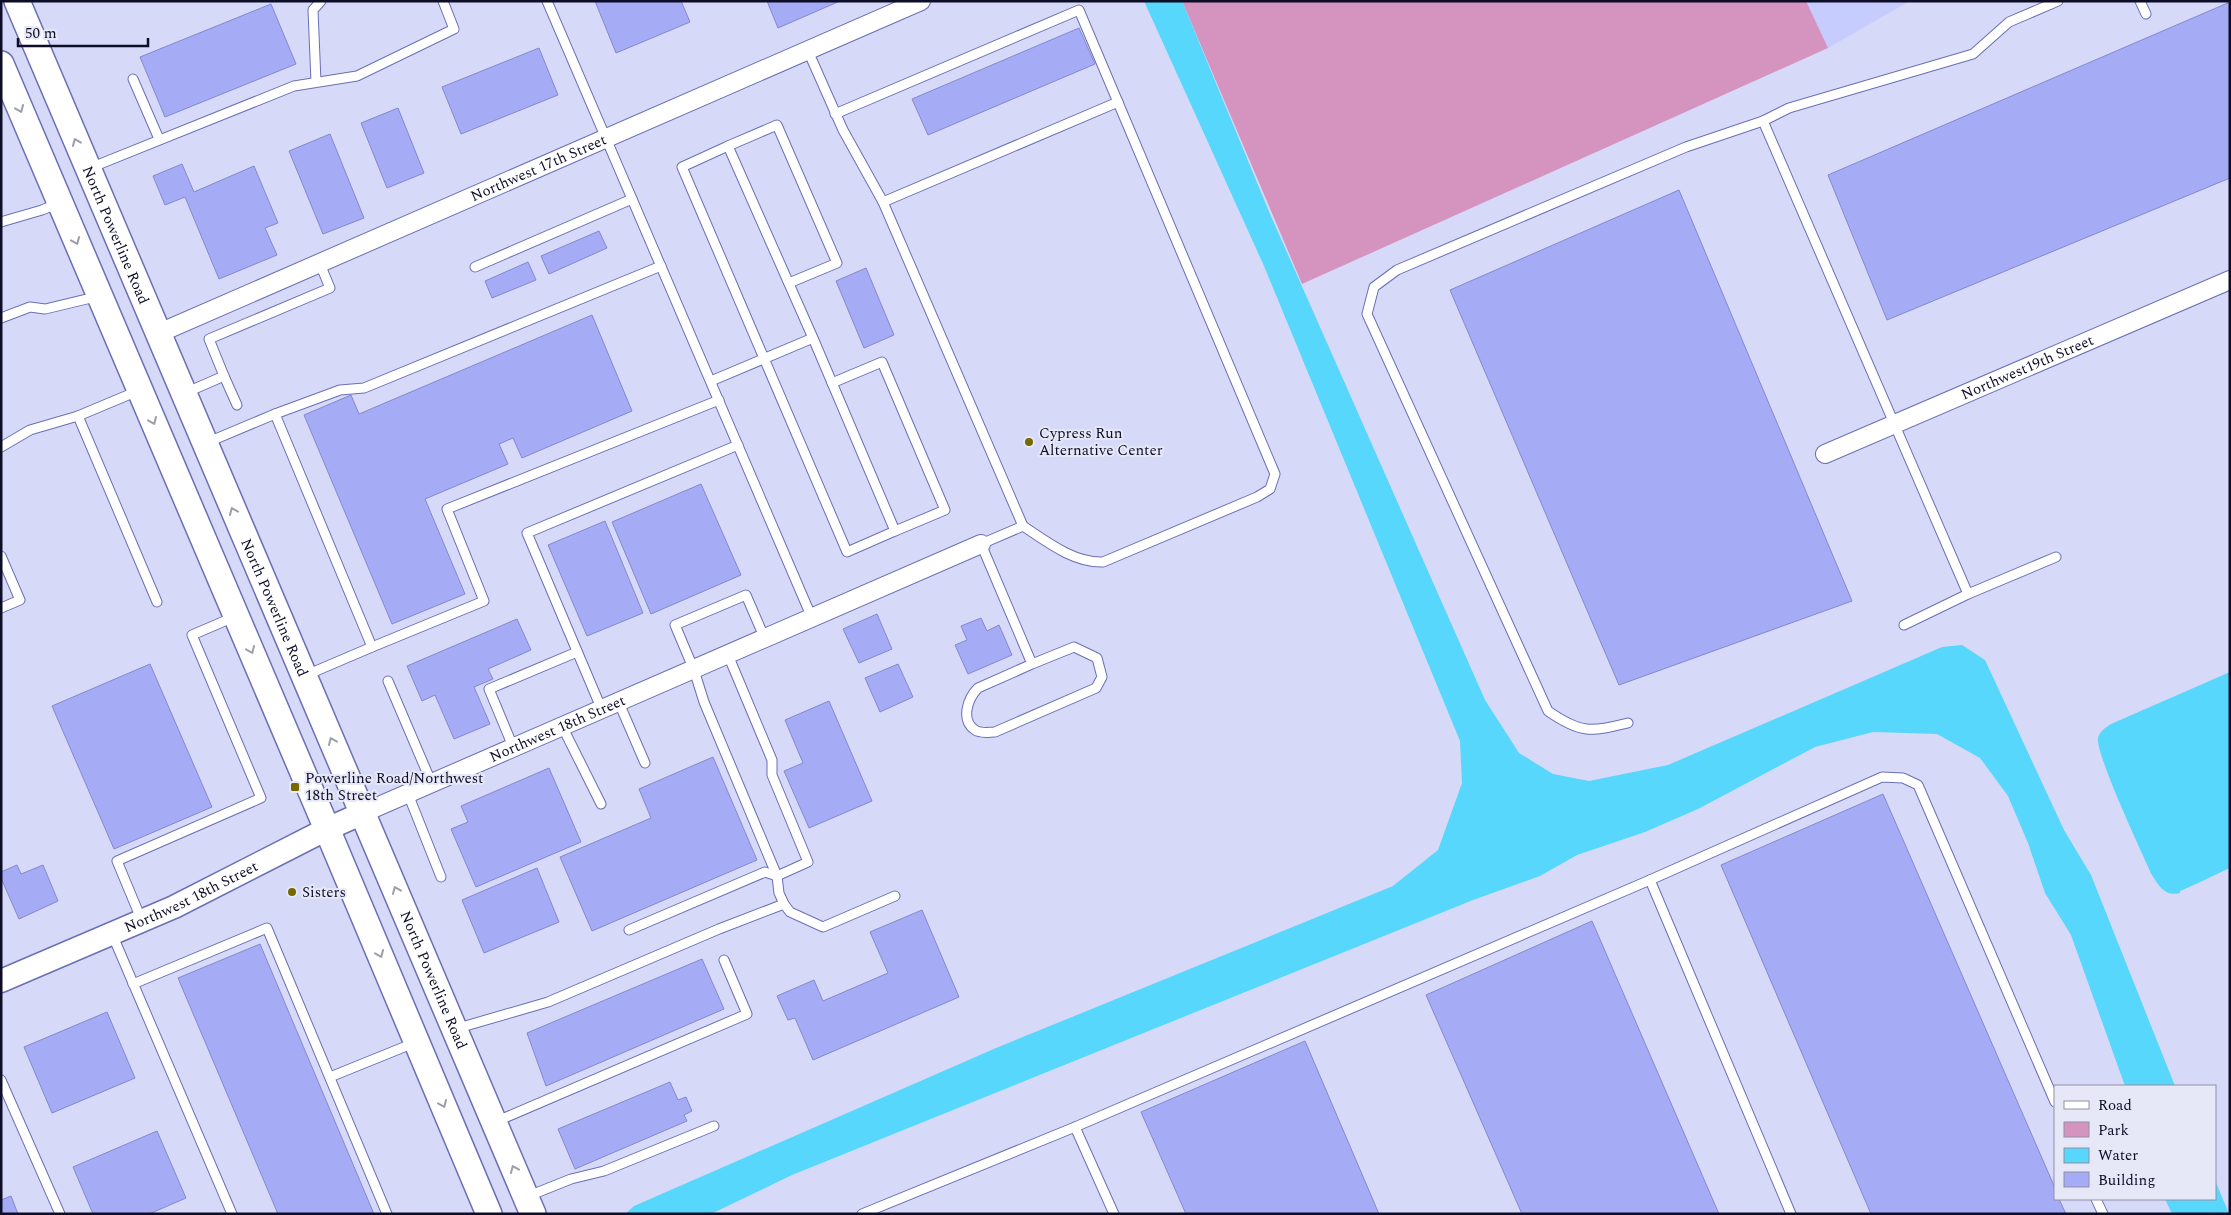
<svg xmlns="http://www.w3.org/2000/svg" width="2231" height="1215" font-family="Spectral,serif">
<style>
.built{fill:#c7ccfe}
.green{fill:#d594bf}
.water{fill:#56d7fb}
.building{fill:#a5abf5;stroke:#8388cf}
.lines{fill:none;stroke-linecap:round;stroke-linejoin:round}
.service-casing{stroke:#6b6fb4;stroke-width:11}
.minor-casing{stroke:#6b6fb4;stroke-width:20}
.tertiary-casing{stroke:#6b6fb4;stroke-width:25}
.secondary-casing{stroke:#6b6fb4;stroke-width:28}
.service{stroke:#fff;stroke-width:9}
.minor{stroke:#fff;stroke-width:18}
.tertiary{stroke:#fff;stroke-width:22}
.secondary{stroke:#fff;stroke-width:25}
.oneway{stroke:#9e9ea9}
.poi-dot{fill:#766800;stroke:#e6e8f7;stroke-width:2}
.labels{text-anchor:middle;stroke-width:4;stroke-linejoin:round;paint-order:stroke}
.street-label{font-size:15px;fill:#0d0d27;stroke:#e6e8f7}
.poi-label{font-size:15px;fill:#0d0d27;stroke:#e6e8f7;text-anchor:start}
</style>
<rect width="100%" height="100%" fill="#d6daf8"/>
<polygon class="built" points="1805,1 1910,1 1828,48"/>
<polygon class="green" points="1182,1 1806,1 1828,48 1302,284"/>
<g class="water">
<polygon points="1144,1 1182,1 1270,214 1485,700 1519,753 1553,774 1589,781 1668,765 1942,647 1962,645 1985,660 2064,830 2091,875 2175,1086 2125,1086 2071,935 2045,893 2028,843 2008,796 1980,758 1937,734 1873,732 1815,747 1698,809 1645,832 1577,855 1540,876 1473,900 792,1175 711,1214 625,1214 634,1206 996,1048 1393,886 1438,850 1462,783 1460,741 1264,266"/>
<path d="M2230 672V868C2214 875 2195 885 2180 891V893C2165 897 2159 886 2152 875 2143 855 2095 753 2098 738 2100 731 2105 728 2111 724Z"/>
<polygon points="2215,1180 2229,1214 2172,1214 2165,1199 2215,1199"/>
</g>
<g class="building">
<polygon points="595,1 681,1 690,22 616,53"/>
<polygon points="767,1 840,1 778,28"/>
<polygon points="2230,2 2230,178 1887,320 1828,175"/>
<polygon points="271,4 296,64 165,117 140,57"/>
<polygon points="1079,28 1095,64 928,135 912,99"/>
<polygon points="539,48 558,95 461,134 442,87"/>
<polygon points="398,108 424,173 387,188 361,123"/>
<polygon points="330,134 364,218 323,234 289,151"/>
<polygon points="182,164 194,192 254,166 278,223 265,228 277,255 219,279 185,197 165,205 153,176"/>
<polygon points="1679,190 1852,601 1619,685 1450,290"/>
<polygon points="599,231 607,248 549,274 541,256"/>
<polygon points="528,262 536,280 492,298 485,281"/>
<polygon points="866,268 894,335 864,348 836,281"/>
<polygon points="592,315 632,411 522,458 513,438 499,444 508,464 425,499 465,594 392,624 304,415 351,395 359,414"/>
<polygon points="701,484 741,575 651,614 612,522"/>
<polygon points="605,521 643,613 587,636 548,545"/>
<polygon points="877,614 892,649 859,663 843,629"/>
<polygon points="981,618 987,631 999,625 1012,655 968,674 955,645 967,640 961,626"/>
<polygon points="517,619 531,650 488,669 493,679 474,687 490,724 454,739 435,695 422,701 407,666"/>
<polygon points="150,664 212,807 114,849 52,706"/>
<polygon points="898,664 913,697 880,712 865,678"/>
<polygon points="829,701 872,801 809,828 784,771 803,763 785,720"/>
<polygon points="713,757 757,860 592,931 560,857 651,818 639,789"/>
<polygon points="549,768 581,842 476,887 451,829 468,822 461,806"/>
<polygon points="1883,794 2055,1188 2055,1199 2059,1199 2066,1214 1871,1214 1721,865"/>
<polygon points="17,865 21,874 43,865 58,901 19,919 1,878 1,872"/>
<polygon points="537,868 559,922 484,953 462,900"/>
<polygon points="922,910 959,997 813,1060 795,1018 788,1020 777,996 814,980 823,1001 888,973 870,932"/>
<polygon points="1592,921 1719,1214 1522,1214 1426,995"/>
<polygon points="260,944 374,1214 278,1214 178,978"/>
<polygon points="702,959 724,1009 546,1086 527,1033"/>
<polygon points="107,1012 135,1078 52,1113 24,1047"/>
<polygon points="1305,1041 1379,1214 1186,1214 1141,1112"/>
<polygon points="670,1082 678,1100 686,1097 692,1111 684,1115 687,1121 575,1169 558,1129"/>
<polygon points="157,1131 186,1198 149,1214 93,1214 73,1167"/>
<polygon points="11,1196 18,1214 1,1214 1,1200"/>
</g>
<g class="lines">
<defs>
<g id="service">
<polyline points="547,1 812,618"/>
<polyline points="2140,1 2146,14"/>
<path d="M808 51 843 130 883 202 1023 526 981 544 1032 664 978 688C968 698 960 720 975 730 981 734 989 732 995 732L1096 688 1102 677 1097 658 1074 647 1032 664"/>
<polyline points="133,79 159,139"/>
<polyline points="316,82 313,10 321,1"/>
<path d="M835 114 1079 10 1275 474 1270 489 1257 497 1103 562C1074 563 1047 542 1023 526"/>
<polyline points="1763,121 1968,594"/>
<polyline points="728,146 777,125 837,263 789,283"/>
<polyline points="90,168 294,86 357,76 454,29 443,1"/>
<polyline points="883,202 1118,102"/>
<polyline points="1,222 42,210 59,203"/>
<polyline points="475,267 632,199"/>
<polyline points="1,318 30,307 45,309 99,296"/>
<polyline points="224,376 209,339 330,288 320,264"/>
<polyline points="711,381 813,338 895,531 847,552 682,167 728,146 813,338"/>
<polyline points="832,383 882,362 945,510 895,531"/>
<polyline points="140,390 78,416 157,602"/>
<polyline points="185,393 224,376 237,405"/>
<polyline points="275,414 340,390 364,388 661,266"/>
<polyline points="206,443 275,414 372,647 304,676"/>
<polyline points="1,447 30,430 78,416"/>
<polyline points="1,556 20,600 1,608"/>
<polyline points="1904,625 1968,594 2056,557"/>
<polyline points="765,639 746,595 675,625 694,670 704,702 777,876 779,893 784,904"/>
<polyline points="372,647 484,601 447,509 719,400"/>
<polyline points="388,681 432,784"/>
<polyline points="619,703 645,763"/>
<polyline points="602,710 527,533 738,445"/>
<path d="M1628 723C1591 732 1581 734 1548 711L1367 314 1374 287 1397 270 1686 147 1763 121 1789 108 1973 54 2009 22 2058 1"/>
<polyline points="563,728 601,804"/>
<polyline points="514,749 489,689 577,652"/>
<polyline points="408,794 441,877"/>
<polyline points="1650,880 1791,1214"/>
<polyline points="142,921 117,861 261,798 192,635 234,617"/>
<polyline points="629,930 765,872 777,876 808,862 772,775 772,760 728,655"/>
<polyline points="112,934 232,1214"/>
<polyline points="133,984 267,928 387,1214"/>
<polyline points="455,1029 548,1002 719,929 784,904 790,912 823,927 895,896"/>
<polyline points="330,1077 414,1043"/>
<polyline points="1,1080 60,1214"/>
<polyline points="495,1122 747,1014 724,960"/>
<polyline points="1075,1127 1114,1214"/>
<polyline points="526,1197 571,1179 604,1171 714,1126"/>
<polyline points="2096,1199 2103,1214"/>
<polyline points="862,1214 1075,1127 1650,880 1882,777 1903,778 1918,785 2055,1102"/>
</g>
<g id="minor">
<path id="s1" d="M157 334 921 1"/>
<path id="s2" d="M1825 454 2230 280"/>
<path id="s3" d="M363 813 981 544"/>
</g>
<g id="tertiary">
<path id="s4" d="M1 981 174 907 327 829 363 813"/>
</g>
<g id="secondary">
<path id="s5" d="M17 1C187 406 362 809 533 1214"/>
<polyline points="1,64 327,829 489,1214"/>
</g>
</defs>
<use href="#service" class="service-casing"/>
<use href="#minor" class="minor-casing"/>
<use href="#tertiary" class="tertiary-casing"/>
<use href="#secondary" class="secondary-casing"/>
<use href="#service" class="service"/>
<use href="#minor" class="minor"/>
<use href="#tertiary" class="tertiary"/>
<use href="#secondary" class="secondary"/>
</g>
<defs><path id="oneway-chevron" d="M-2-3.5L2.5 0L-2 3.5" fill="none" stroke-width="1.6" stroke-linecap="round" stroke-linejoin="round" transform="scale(1.25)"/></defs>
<g class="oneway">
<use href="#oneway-chevron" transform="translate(20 109) rotate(67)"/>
<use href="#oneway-chevron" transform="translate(76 142) rotate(-113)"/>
<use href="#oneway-chevron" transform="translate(76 241) rotate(67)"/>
<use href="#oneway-chevron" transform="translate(153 421) rotate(67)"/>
<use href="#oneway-chevron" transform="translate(233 511) rotate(-113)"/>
<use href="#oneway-chevron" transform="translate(251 650) rotate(67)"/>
<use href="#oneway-chevron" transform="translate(332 741) rotate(-113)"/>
<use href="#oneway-chevron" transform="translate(396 890) rotate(-113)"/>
<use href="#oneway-chevron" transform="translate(380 954) rotate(67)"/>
<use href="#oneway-chevron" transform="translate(443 1104) rotate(67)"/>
<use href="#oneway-chevron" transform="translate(514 1169) rotate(-113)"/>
</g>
<g class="poi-dot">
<circle cx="1029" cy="442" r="5"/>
<rect x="290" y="782" width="10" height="10" rx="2.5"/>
<circle cx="292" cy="892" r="5"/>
</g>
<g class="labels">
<g class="street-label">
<text dy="5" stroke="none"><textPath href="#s1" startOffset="416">Northwest 17th Street</textPath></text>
<text dy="5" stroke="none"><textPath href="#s5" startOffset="254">North Powerline Road</textPath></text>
<text dy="5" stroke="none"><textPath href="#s2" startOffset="220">Northwest19th Street</textPath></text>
<text dy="5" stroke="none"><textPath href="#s5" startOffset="659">North Powerline Road</textPath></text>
<text dy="5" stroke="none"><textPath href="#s3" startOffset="212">Northwest 18th Street</textPath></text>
<text dy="5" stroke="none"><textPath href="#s4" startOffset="208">Northwest 18th Street</textPath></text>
<text dy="5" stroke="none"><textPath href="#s5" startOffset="1064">North Powerline Road</textPath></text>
</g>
<g class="poi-label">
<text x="1039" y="438">Cypress Run<tspan x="1039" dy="17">Alternative Center</tspan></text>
<text x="305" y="783">Powerline Road/Northwest<tspan x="305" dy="17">18th Street</tspan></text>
<text x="302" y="897">Sisters</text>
</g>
</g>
<rect width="2231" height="1215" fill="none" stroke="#0d0d27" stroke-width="5"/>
<rect x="2054" y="1085" width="162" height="115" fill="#e6e8f7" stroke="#8f90a4"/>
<rect x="2064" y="1101" width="25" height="8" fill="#ffffff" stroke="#8f90a4"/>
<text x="2098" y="1110" font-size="15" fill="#0d0d27">Road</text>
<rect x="2064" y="1122" width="25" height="15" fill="#d594bf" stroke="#8f90a4"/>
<text x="2098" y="1135" font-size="15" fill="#0d0d27">Park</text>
<rect x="2064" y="1148" width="25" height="15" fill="#56d7fb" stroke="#8f90a4"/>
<text x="2098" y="1160" font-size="15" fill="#0d0d27">Water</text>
<rect x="2064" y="1172" width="25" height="15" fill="#a5abf5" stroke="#8f90a4"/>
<text x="2098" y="1185" font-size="15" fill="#0d0d27">Building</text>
<path d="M18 38v8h130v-8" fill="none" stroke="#0d0d27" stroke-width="2.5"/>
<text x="25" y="38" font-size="15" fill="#0d0d27" stroke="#e6e8f7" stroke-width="4" paint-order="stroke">50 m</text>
</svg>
